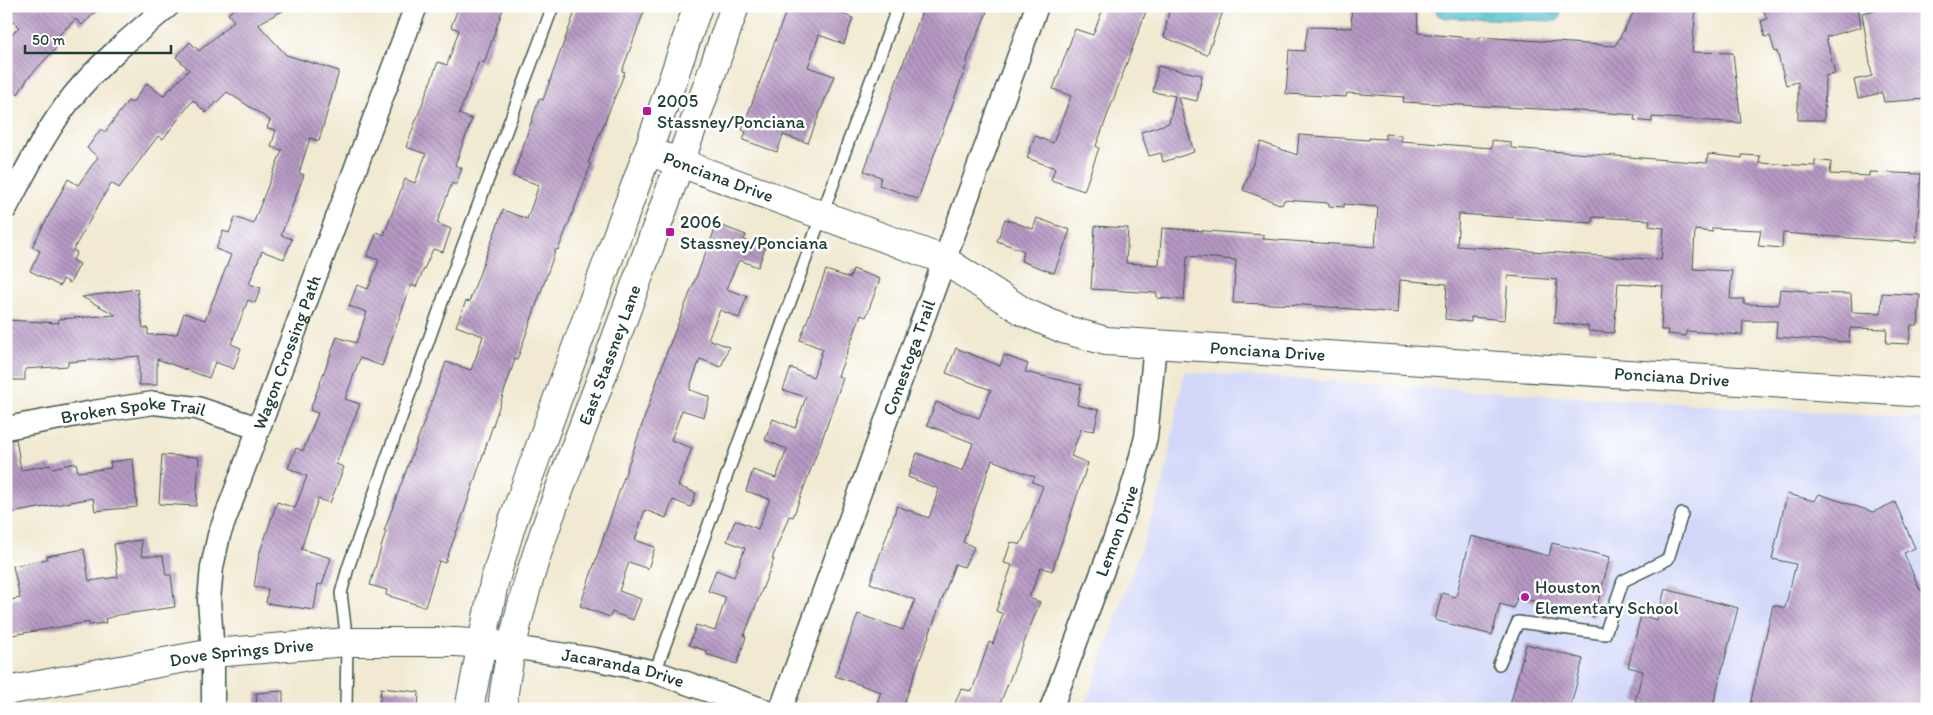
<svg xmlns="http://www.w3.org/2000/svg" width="1933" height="715" font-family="Itim,sans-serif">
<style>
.built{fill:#d3d8f9}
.water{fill:url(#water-ripples);stroke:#3c8184}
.building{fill:url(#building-back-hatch);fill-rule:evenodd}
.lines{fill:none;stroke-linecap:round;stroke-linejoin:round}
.lane-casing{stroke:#3e574c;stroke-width:14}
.street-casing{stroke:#3e574c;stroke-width:25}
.secondary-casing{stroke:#3e574c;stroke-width:30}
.lane{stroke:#fff;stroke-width:11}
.street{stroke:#fff;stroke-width:22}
.secondary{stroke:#fff;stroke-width:28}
.poi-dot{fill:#b5179e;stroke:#fff;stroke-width:2}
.labels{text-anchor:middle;stroke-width:5;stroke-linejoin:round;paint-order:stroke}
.poi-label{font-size:18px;fill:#1f3d34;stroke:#fff;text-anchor:start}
.street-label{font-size:18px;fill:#1f3d34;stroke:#fff}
</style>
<defs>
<pattern id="water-ripples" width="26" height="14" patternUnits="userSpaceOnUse" patternTransform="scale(1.25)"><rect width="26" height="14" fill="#5ac5d4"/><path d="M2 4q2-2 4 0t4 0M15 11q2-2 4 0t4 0" fill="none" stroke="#4aa1ad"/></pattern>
<pattern id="building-back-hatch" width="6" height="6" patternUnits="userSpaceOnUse" patternTransform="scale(1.25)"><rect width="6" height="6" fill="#b799c4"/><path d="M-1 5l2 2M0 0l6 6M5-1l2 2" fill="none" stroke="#947ea0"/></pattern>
</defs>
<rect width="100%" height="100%" fill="#fff"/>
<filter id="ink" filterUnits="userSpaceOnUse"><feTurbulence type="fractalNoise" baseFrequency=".02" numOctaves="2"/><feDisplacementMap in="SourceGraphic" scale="10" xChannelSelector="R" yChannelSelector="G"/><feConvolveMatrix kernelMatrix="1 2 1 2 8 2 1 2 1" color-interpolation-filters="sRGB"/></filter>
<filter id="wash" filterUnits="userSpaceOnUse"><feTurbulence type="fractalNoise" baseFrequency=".0096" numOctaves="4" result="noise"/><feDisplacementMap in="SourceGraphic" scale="20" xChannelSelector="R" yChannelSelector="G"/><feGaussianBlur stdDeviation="1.12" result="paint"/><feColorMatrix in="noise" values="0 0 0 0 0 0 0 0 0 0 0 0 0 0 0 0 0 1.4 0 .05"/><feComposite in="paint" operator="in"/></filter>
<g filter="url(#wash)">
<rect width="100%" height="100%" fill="#f1e9d1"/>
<polygon class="built" points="1184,372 1927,419 1927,709 1084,709 1163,485"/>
<polygon class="water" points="1432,6 1560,6 1560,18 1557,21 1447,18 1439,16"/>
<g id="blocks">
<g class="building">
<polygon points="18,6 102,6 82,25 76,19 64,30 54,41 58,46 28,78 18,94 6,86 6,41 19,27 8,16"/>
<polygon points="237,6 291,6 258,24 286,55 339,71 319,141 310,138 299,173 304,175 281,235 292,239 284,259 262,251 249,284 261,288 255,303 248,300 231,344 241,348 234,369 215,362 209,378 157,359 157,385 139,385 139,356 68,362 68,366 25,369 25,380 6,380 6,320 59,323 58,319 116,315 82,297 137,289 143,328 148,328 148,335 177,334 184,313 205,320 231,255 216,249 223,231 229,233 235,217 253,224 282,150 271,147 276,130 267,128 270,120 227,92 206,113 193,100 163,139 158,136 119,188 111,183 73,250 77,252 73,260 80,264 70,283 63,279 60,286 30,271 40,251 32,247 68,179 78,185 98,157 87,148 101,129 105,132 128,101 132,103 147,83 163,96 189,70 176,57 190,42 199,51 234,21 228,14"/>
<polygon points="459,6 504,6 484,63 479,61 459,114 472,119 455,165 462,168 456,185 452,183 437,223 451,229 443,252 433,249 416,287 411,285 382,366 360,358 345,399 360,404 336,464 344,467 330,503 318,499 301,549 331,558 322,585 318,584 314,610 266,603 268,589 254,587 259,555 277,502 295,508 307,476 288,468 296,448 303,451 318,413 310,410 337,337 356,343 367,312 349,306 357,285 368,289 379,260 367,256 377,232 384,235 405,179 415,183 426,154 406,147 438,62 447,65 459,30 451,27"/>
<polygon points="577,6 646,6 622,71 625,72 588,163 591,164 575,207 558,250 556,249 517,360 515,359 464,512 445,563 439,561 425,607 386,595 387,590 370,585 386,531 384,531 446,362 471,370 476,357 483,336 456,326 466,301 469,302 503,210 527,219 539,185 513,176 539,99 543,100"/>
<polygon points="788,6 820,6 853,18 844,44 819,35 808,67 834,76 808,143 783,135 777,152 743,140 746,132 742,130"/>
<polygon points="924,6 974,6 987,12 967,60 968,61 918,199 879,185 881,177 864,171"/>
<polygon points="1104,6 1148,6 1096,146 1099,148 1084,191 1051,180 1055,168 1027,158 1035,136 1053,143 1071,96 1053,89 1075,29 1093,35"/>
<polygon points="1170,6 1225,6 1207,55 1164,37"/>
<polygon points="1351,6 1417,6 1418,33 1480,39 1480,37 1615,46 1637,6 1696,6 1692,52 1733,53 1741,123 1652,117 1652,122 1634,120 1635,115 1597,112 1403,102 1404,97 1347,93 1346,97 1286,94 1289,50 1304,51 1308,27 1352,28"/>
<polygon points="1762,6 1858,6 1861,27 1826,37 1835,74 1825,76 1824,120 1798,120 1798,82 1786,85 1777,51 1775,52 1770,36 1765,37 1761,21 1767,19"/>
<polygon points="1891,6 1927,6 1927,99 1884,102 1882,93 1858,98 1854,80 1872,76 1862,13"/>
<polygon points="1158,66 1202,75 1197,101 1178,97 1194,152 1163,162 1161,153 1149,156 1141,132 1169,123 1175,96 1153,92"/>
<path d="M1385 134 1401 135V141L1478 147 1492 148V140L1511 142V148L1707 163 1708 154 1742 158V155L1760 156 1759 163 1815 166V160L1831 162 1830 174 1869 176V172L1921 174 1916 243 1783 233 1782 248 1758 246 1761 230 1712 228V232L1695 230 1693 269 1732 271 1730 299H1744V304L1778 305 1780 289 1807 291V293L1851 294 1852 312 1881 313 1882 293 1920 295 1918 325H1911L1909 344 1886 343 1887 329 1850 328 1849 342 1776 337 1777 321H1743L1742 335 1686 331V336L1667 334 1668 330H1661L1663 286 1618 283 1614 333 1588 331V326L1554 323 1557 280 1508 276 1505 320 1471 317V322L1445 319 1447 284 1400 280 1398 313 1304 305 1233 303 1236 260 1187 256 1184 300 1157 298V293L1091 289 1095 226 1128 228 1126 263 1159 265 1162 228 1264 235 1263 239 1375 247 1378 207 1344 204V207L1329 206V203L1284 200 1282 205 1243 190 1261 142 1297 155 1299 135 1369 140V138L1385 139ZM1459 214 1592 223 1593 217 1650 220 1649 226 1664 228 1661 260 1457 246Z"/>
<polygon points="1037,218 1070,230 1054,273 1021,261 1024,251 997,241 1005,219 1033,229"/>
<polygon points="717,224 746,235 744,240 765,248 758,267 739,260 726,289 747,296 739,318 720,310 708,339 729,347 721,367 700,359 690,387 690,390 710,397 704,417 682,410 671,440 692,448 678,486 696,493 691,507 673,500 666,518 645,510 635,540 655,547 648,569 629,562 619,591 641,599 633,620 612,612 610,617 580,606 668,349"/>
<polygon points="853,269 880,279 866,317 861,315 838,376 843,378 825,431 793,517 789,516 772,559 774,559 744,636 746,637 737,664 706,654 707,651 689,645 696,625 715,631 725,600 725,597 708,591 716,570 734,577 745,548 727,541 735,520 758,529 770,499 746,491 753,470 776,478 787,449 765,440 773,419 795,428 806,397 783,390 791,368 813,377 823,349 800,340 826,270 850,278"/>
<polygon points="956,348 1000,366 1004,355 1028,364 1025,372 1081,385 1077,405 1099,410 1094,431 1081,429 1071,456 1088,463 1052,571 1041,567 1029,598 1040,602 998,709 960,709 961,705 955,703 961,689 972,691 989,642 993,644 1003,614 996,611 1012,565 1004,563 1011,542 1020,545 1023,539 1043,486 1032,482 1035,477 992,460 963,542 974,547 964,567 955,564 902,709 895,709 877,702 881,692 835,676 858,614 903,630 915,600 870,583 897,506 929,518 939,489 908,477 917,453 963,471 973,443 927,425 936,402 979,418 991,390 946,373"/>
<polygon points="16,439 21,470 51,465 52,468 76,463 78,472 111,468 110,462 133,459 137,507 95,511 93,498 6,514 6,441"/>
<polygon points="162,455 199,457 196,506 159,504"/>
<polygon points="1787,494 1815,501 1819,494 1873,512 1895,502 1915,548 1904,553 1920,590 1927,592 1927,709 1749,709 1773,605 1785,608 1796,564 1772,559"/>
<polygon points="1471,536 1549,556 1552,543 1610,557 1594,617 1517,597 1514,608 1500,604 1492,635 1435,620 1442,593 1456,597"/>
<polygon points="141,540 142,556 163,556 166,575 171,575 175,607 118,615 105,619 106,623 89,625 89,622 6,636 6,601 20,598 13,566 47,559 47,556 84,549 89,581 118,577 114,544"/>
<polygon points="1665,589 1738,608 1712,709 1667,709 1635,701 1643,671 1628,667 1641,615 1657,620"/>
<polygon points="1526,644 1583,659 1570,709 1509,709"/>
<polygon points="381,688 419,692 418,709 379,709"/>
<polygon points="283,691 283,709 257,709 256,693"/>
</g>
</g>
</g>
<g filter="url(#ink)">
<use href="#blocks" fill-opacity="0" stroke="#3e574c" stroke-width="1"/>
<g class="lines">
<defs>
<g id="lane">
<polyline points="1499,664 1518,622 1605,634 1623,581 1668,559 1682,514"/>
<polyline points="655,672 898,6"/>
<polyline points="346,709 347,642 341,593 348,568 446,291 553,6"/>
</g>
<g id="street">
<path d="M6 208C26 170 46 130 73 96 100 63 136 33 168 6"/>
<path id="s1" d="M6 428 93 412 154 403 197 408 258 428"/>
<path id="s2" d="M511 647 594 659 655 672 761 709"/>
<path id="s3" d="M213 709V653L209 600 212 567 219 535 416 6"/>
<path id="s4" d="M781 709 1037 6"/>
<path id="s5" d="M1051 709 1125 511 1136 475 1146 437 1155 345"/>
</g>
<g id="secondary">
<path id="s6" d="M648 151 944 260 1024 312 1063 329 1106 341 1927 393"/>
<path id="s7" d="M6 691 213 653 347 642H456L498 645"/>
<polyline points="469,709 494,583 512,523 648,151 698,6"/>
<path id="s8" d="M502 709C514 596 559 492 598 387 645 260 691 134 735 6"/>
</g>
</defs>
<use href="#lane" class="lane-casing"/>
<use href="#street" class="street-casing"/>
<use href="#secondary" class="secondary-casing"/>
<use href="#lane" class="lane"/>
<use href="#street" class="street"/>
<use href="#secondary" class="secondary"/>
</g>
</g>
<g class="poi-dot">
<rect x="642" y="106" width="10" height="10" rx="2.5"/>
<rect x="665" y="227" width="10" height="10" rx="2.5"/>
<circle cx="1525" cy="597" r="5"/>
</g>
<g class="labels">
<g class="poi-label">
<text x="657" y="107">2005<tspan x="657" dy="21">Stassney/Ponciana</tspan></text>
<text x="680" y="228">2006<tspan x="680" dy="21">Stassney/Ponciana</tspan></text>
<text x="1535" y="593">Houston<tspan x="1535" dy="21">Elementary School</tspan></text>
</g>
<g class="street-label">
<text dy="6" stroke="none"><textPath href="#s6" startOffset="75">Ponciana Drive</textPath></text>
<text dy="6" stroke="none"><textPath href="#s3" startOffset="370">Wagon Crossing Path</textPath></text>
<text dy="6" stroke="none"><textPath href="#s6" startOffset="660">Ponciana Drive</textPath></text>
<text dy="6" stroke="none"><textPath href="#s8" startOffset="371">East Stassney Lane</textPath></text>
<text dy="6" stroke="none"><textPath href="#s4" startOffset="374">Conestoga Trail</textPath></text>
<text dy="6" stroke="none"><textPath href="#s6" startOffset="1065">Ponciana Drive</textPath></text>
<text dy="6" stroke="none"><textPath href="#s1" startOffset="129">Broken Spoke Trail</textPath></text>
<text dy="6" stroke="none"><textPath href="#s5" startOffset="190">Lemon Drive</textPath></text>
<text dy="6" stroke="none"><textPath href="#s7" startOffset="239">Dove Springs Drive</textPath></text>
<text dy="6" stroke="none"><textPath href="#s2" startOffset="114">Jacaranda Drive</textPath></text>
</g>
</g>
<rect width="1933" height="715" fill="none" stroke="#fff" stroke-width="25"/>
<path d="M25 45v8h146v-8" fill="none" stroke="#1f3d34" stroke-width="2.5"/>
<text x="32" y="45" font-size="15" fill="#1f3d34" stroke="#ffffff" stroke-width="4" paint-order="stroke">50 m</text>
</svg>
